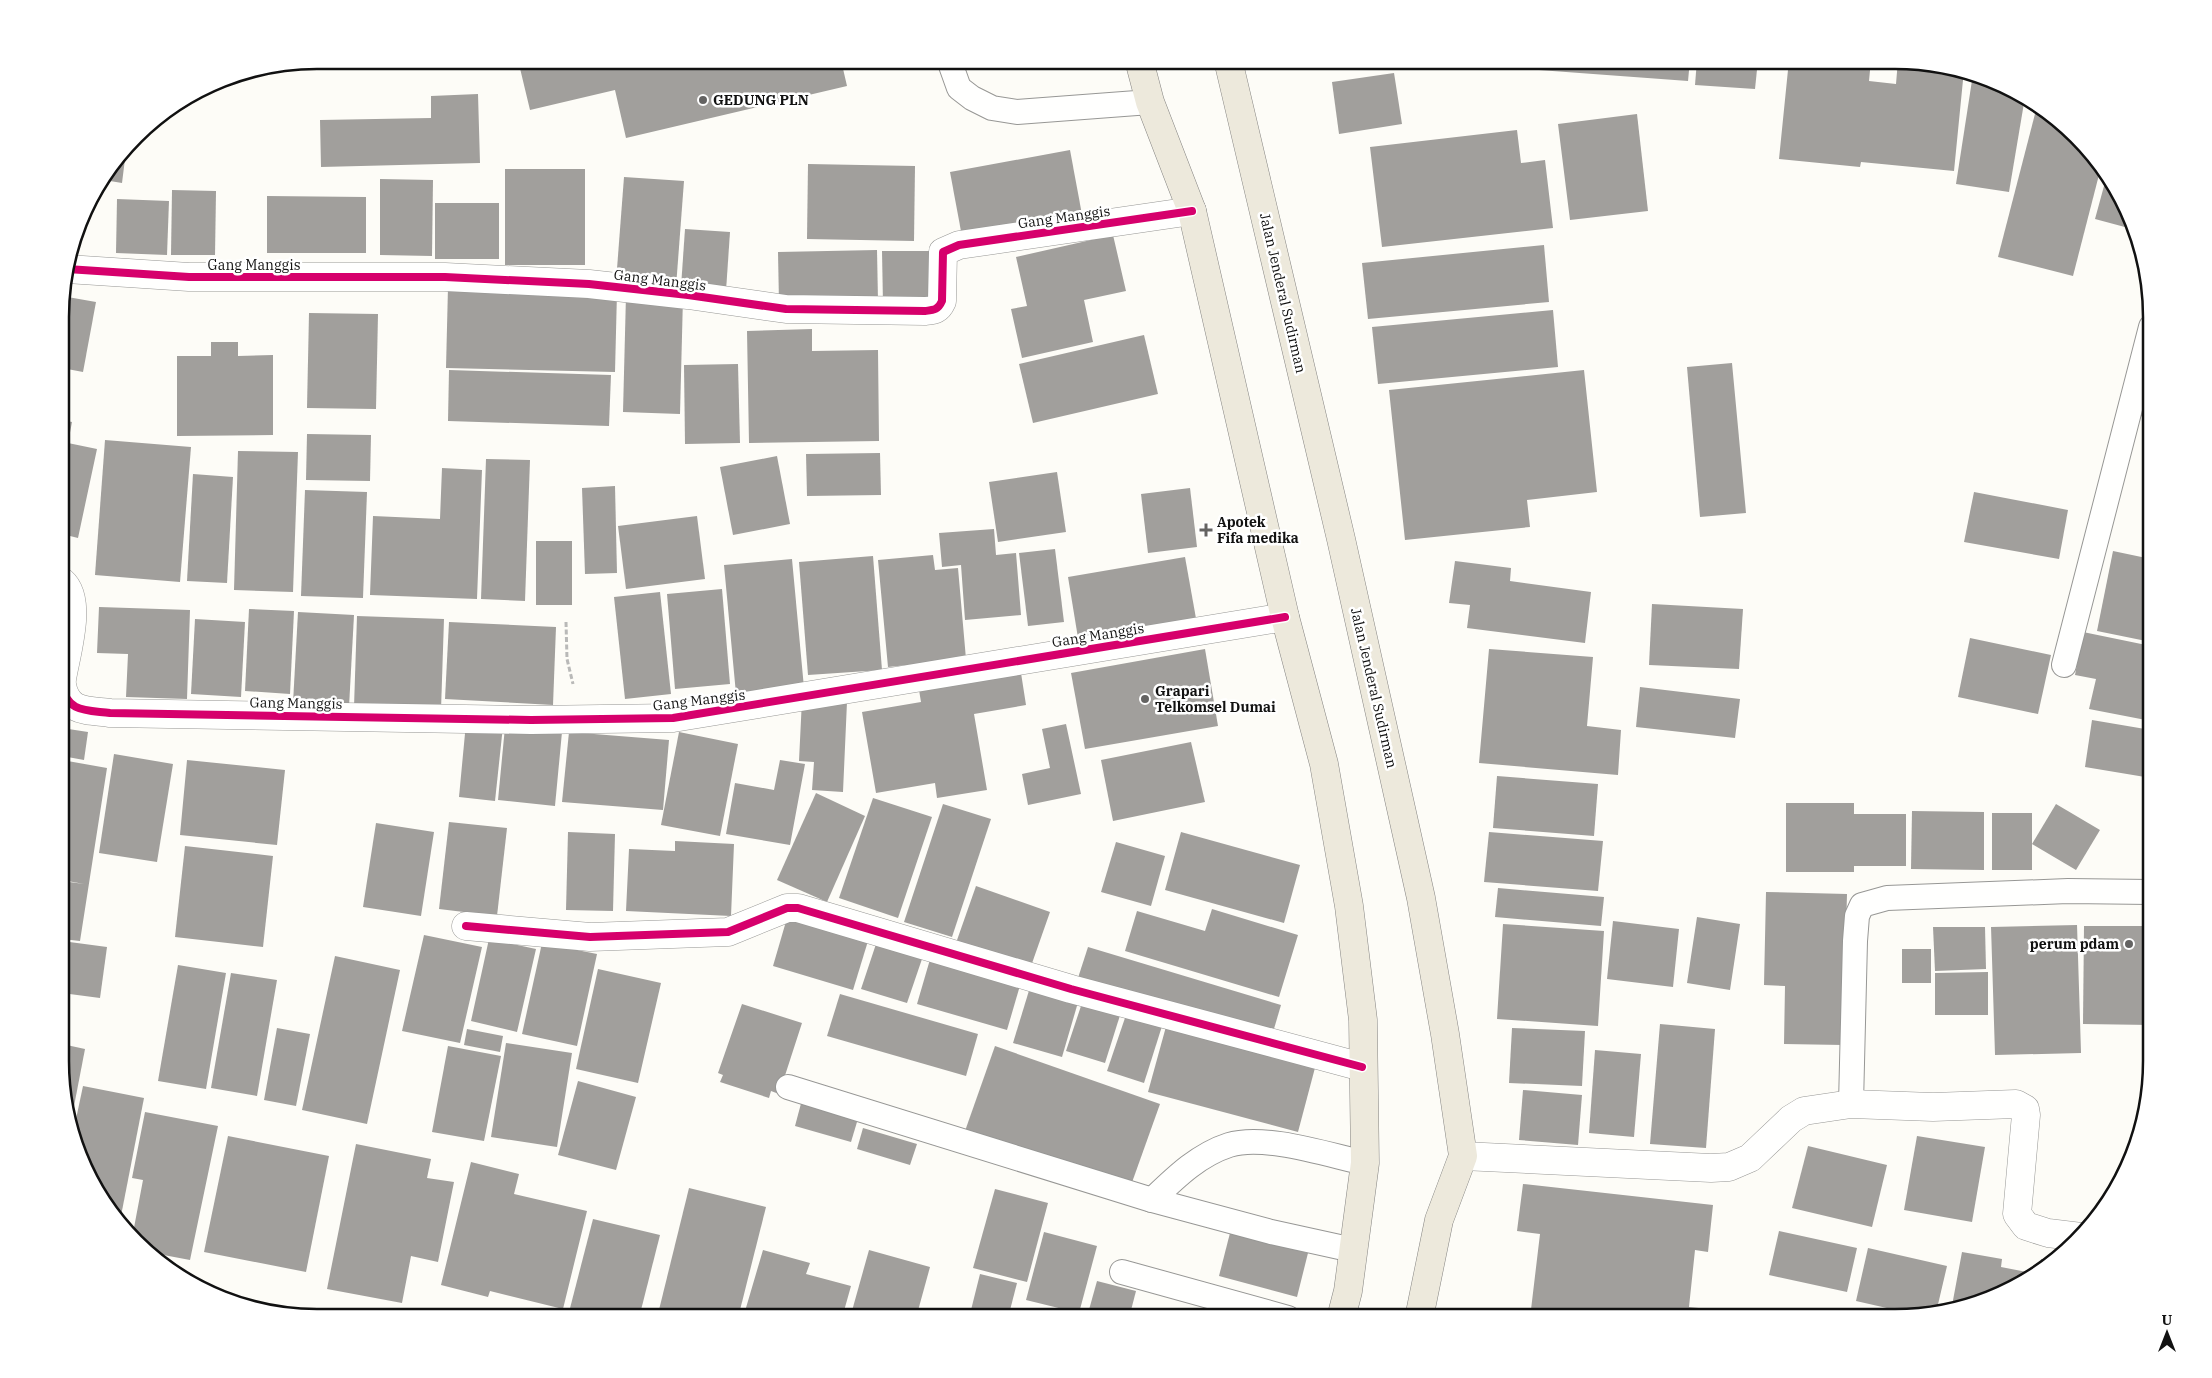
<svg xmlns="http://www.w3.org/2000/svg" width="2212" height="1378" font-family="'IBM Plex Serif',serif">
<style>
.building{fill:#a19f9c}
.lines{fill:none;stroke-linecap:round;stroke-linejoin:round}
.service-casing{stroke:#979795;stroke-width:26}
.minor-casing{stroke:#979795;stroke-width:29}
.primary-casing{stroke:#858482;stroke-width:29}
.path{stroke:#b9b9b8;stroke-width:3;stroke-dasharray:5 2.5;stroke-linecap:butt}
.service{stroke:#fffffe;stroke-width:24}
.minor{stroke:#fffffe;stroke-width:28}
.primary{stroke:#ede9dc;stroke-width:28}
.cycleway-casing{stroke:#fff;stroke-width:11}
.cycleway{stroke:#d6006c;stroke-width:8}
.poi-dot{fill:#646362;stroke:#fff;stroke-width:2}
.labels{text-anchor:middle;stroke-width:5;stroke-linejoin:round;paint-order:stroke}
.poi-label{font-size:14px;font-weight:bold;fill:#111;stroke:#fff;text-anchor:start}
.street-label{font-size:14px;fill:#111;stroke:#fff}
.rim{fill:none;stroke:#111;stroke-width:2.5}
</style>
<rect width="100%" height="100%" fill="#fdfcf7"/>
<g class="building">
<polygon points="518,60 841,60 847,86 626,138 615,90 530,110"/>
<polygon points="1426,60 1489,60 1489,62 1426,64"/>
<polygon points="1540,60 1690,60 1688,81 1539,70"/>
<polygon points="1697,60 1758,60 1755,89 1695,85"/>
<polygon points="1789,60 1871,60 1869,81 1896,84 1898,60 1964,70 1954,171 1861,162 1860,167 1779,159"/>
<polygon points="1394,73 1402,124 1339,134 1332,82"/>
<polygon points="1973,74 2025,97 2009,192 1956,184"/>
<polygon points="478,94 480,163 321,167 320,120 431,118 431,96"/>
<polygon points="2036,110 2050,114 2077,135 2101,167 2073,276 1998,257"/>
<polygon points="1637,114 1648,211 1570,220 1558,124"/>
<polygon points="1517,130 1521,163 1545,160 1553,228 1382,247 1370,147"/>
<polygon points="1070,150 1083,220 963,242 950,172"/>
<polygon points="126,151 122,183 104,180"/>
<polygon points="808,164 915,166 914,241 807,239"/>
<rect x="505" y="169" width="80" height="96"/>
<polygon points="2107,175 2117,188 2136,230 2095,219"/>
<polygon points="624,177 684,181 676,287 616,282"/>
<polygon points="380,179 433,180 432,256 380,255"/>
<polygon points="172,190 216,191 215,255 171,255"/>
<polygon points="267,196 366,197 366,253 267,253"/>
<polygon points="117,199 169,201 167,255 116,253"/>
<rect x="435" y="203" width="64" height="56"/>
<polygon points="685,229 730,232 726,291 681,287"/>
<polygon points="1113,235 1126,291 1084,300 1093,342 1022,358 1011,309 1027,306 1016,257"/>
<polygon points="1544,245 1549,302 1368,319 1362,263"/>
<polygon points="877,250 878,301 779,303 778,252"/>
<polygon points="882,251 937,251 937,303 883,304"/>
<polygon points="448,287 617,292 615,372 446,368"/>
<polygon points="626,295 683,297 680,414 623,412"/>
<polygon points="62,296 96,302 83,372 62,368"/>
<polygon points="1553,310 1558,367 1378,384 1372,327"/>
<polygon points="309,313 378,314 376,409 307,408"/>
<polygon points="812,329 812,351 878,350 879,441 749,443 747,331"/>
<polygon points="1144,335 1158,394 1033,423 1019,364"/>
<polygon points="211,342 238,342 238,356 273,355 273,435 177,436 177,356 211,356"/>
<polygon points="1732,363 1746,513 1700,517 1687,367"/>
<polygon points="738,364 740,443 685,444 684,365"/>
<polygon points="449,370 611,375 609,426 448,421"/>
<polygon points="1584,370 1597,492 1527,500 1530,527 1405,540 1389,390"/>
<polygon points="2149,373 2151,373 2151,418 2140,416"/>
<polygon points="62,420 72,422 68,443 97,449 78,538 62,534"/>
<polygon points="307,434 371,435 370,481 306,480"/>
<polygon points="105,440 191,447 180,582 95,575"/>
<polygon points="238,451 298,452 293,592 234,590"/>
<polygon points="880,453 881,495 807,496 806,454"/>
<polygon points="777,456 790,524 733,535 720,467"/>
<polygon points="486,459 530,460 525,601 481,599"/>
<polygon points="442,468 482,470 477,599 370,595 373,516 440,519"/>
<polygon points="1057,472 1066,532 998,542 989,482"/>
<polygon points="193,474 233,477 227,583 187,581"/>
<polygon points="615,486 617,573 585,574 582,488"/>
<polygon points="1190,488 1197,547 1148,553 1141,494"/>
<polygon points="305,490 367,492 363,598 301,596"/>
<polygon points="1974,492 2068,510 2059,559 1964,542"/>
<polygon points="697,516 705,579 626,589 618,526"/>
<polygon points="994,529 996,555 1016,553 1021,615 965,620 961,565 942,567 939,533"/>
<rect x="536" y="541" width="36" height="64"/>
<polygon points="1055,549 1064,622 1028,626 1019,553"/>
<polygon points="2113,551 2151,559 2151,642 2097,631"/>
<polygon points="933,555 935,570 958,568 966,659 888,667 878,560"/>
<polygon points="873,556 882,670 808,675 799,562"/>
<polygon points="1185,557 1197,624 1079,644 1068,577"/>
<polygon points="792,559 804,688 736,694 724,565"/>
<polygon points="1455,561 1511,568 1510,581 1591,592 1585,643 1467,628 1470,605 1449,603"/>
<polygon points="722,589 730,684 675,689 667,594"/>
<polygon points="660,592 671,694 625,699 614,597"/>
<polygon points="1652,604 1743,609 1739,669 1649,665"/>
<polygon points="99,607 190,610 187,699 126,697 128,654 97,653"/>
<polygon points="249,609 294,611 290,694 245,691"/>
<polygon points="298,612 354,615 349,707 293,703"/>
<polygon points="357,616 444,619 441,710 354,707"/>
<polygon points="195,619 245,622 241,697 191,694"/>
<polygon points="449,622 556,627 553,705 445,699"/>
<polygon points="2083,632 2151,646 2151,721 2089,709 2096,679 2075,675"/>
<polygon points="1970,638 2051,655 2038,714 1958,697"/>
<polygon points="1205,649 1218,726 1085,749 1071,673"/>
<polygon points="1489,649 1593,657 1587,726 1621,730 1618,775 1479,763"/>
<polygon points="1021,673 1026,705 974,714 987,790 937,798 935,783 876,793 862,712 921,702 919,690"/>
<polygon points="1640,687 1740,699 1735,738 1636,727"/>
<polygon points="802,699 847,702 843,792 812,790 814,762 799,761"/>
<polygon points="2092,720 2151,730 2151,778 2085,767"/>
<polygon points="466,723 503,726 495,801 459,797"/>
<polygon points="1066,724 1081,794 1028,805 1022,774 1050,768 1042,729"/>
<polygon points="505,727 562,732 555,806 498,800"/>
<polygon points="62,728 88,732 84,760 62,756"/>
<polygon points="569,732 669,740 663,810 562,802"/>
<polygon points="679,732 738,744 720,836 661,825"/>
<polygon points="1191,742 1205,802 1113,821 1101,760"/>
<polygon points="114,754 173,764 157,862 99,853"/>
<polygon points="62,760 107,768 80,941 62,939 62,881 84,884 62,880"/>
<polygon points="187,760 285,770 277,845 180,835"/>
<polygon points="780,760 805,764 790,845 726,834 735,783 774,790"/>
<polygon points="1497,776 1598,784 1594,836 1493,828"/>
<polygon points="816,793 865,816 827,902 777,880"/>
<polygon points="873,798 932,817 898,918 839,898"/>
<polygon points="1786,803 1854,803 1854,814 1906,814 1906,866 1854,866 1854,872 1786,872"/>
<polygon points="943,804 991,819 952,937 904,922"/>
<polygon points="2056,804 2100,830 2076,870 2032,844"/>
<polygon points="1912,811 1984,812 1984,870 1911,869"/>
<rect x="1992" y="813" width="40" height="57"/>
<polygon points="449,822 507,828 497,916 439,909"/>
<polygon points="376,823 434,832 421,916 363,907"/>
<polygon points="568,832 615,834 613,911 566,910"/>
<polygon points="1181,832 1300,865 1284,923 1165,890"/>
<polygon points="1489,832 1603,841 1598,891 1484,882"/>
<polygon points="675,841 734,844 731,916 626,911 629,849 675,851"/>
<polygon points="1116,842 1165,856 1151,906 1101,892"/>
<polygon points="185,846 273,856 263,947 175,937"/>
<polygon points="976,886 1050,912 1030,969 956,943"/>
<polygon points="1498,888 1604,897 1601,926 1495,917"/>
<polygon points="1766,892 1847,894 1843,1045 1784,1044 1785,986 1764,985"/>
<polygon points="1212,909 1298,935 1279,997 1125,951 1137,911 1205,931"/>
<polygon points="1697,917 1740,924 1730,990 1687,983"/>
<polygon points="787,918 868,941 853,990 773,966"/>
<polygon points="1613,921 1679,929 1673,987 1607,979"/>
<polygon points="1503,924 1604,931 1598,1026 1497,1019"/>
<polygon points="2077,925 2081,1053 1995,1055 1991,927"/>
<polygon points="2084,926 2151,926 2151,1025 2083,1024"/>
<polygon points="1933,927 1985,927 1986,969 1935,971"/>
<polygon points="424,935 482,947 460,1043 402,1031"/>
<polygon points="489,939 536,949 517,1032 471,1021"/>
<polygon points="62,941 107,947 100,998 62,993"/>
<polygon points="542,943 597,954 577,1046 522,1034"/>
<polygon points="876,944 922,959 907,1003 861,989"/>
<polygon points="1088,947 1281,1005 1271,1039 1077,981"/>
<rect x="1902" y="949" width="29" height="34"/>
<polygon points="335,956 400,970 367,1124 302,1110"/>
<polygon points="931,956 1021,982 1007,1030 917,1004"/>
<polygon points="178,965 226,973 206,1089 158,1081"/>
<polygon points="598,969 661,983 638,1083 576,1069"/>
<polygon points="1988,972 1988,1015 1935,1015 1935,973"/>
<polygon points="231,973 277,980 257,1096 211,1088"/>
<polygon points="1031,984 1079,999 1062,1057 1013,1043"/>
<polygon points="840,994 978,1034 966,1076 827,1036"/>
<polygon points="1084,997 1122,1009 1105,1063 1066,1051"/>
<polygon points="742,1004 802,1023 779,1094 771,1091 769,1098 720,1082 723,1075 718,1073"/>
<polygon points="1127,1012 1163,1023 1144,1083 1107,1071"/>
<polygon points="1167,1023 1316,1064 1298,1132 1148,1092"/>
<polygon points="1660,1024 1715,1029 1706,1148 1650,1144"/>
<polygon points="277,1028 310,1034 296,1106 264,1100"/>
<polygon points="1512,1028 1585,1031 1582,1086 1509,1083"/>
<polygon points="467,1029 503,1036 500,1052 464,1045"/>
<polygon points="506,1043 572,1053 557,1147 491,1137"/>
<polygon points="62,1044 85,1049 70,1127 62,1094"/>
<polygon points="448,1046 501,1056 484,1141 432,1132"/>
<polygon points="995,1046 1160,1104 1130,1188 965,1131"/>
<polygon points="1595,1050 1641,1054 1634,1137 1589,1133"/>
<polygon points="578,1081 636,1097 616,1170 558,1155"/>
<polygon points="83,1086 144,1098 120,1221 103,1204 74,1144 72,1138"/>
<polygon points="1523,1090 1582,1095 1578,1145 1519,1140"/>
<polygon points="803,1096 860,1112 851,1142 795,1126"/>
<polygon points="145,1112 218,1126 190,1260 153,1253 133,1233 143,1180 132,1178"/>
<polygon points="863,1128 917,1144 910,1165 857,1149"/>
<polygon points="228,1136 329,1156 306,1272 204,1252"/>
<polygon points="1917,1136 1985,1147 1972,1222 1904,1210"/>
<polygon points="356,1144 431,1159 427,1178 454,1182 438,1262 411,1256 402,1303 327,1289"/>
<polygon points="1808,1146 1887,1165 1872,1227 1792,1208"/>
<polygon points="471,1162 519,1174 514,1194 587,1211 563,1309 490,1291 488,1297 441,1285"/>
<polygon points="1523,1184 1713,1205 1708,1252 1695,1250 1689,1307 1728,1311 1728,1318 1530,1318 1540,1234 1517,1231"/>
<polygon points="689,1188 766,1207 738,1318 657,1318"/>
<polygon points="995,1189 1048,1203 1027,1282 973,1268"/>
<polygon points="593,1219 660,1235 639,1318 577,1318 568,1316"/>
<polygon points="1779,1231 1857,1248 1847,1292 1769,1275"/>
<polygon points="1044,1232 1097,1246 1079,1313 1026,1300"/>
<polygon points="1230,1233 1308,1253 1297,1297 1219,1276"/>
<polygon points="1868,1248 1947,1266 1936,1313 1922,1316 1856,1301"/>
<polygon points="763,1250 810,1263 806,1274 851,1286 842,1318 743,1318"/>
<polygon points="869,1250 930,1267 916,1318 850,1318"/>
<polygon points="1962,1252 2002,1259 2001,1267 2037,1274 2024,1283 1962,1309 1951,1311"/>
<polygon points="2041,1259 2053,1261 2039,1272"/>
<polygon points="980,1274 1017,1283 1008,1318 969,1318"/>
<polygon points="1097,1281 1136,1291 1129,1318 1087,1317"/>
</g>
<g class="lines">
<defs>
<g id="service">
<polyline points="949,60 959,88 972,98 992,108 1017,112 1150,102"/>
<polyline points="2064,665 2151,327"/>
<polyline points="788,1087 1152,1200 1271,1232 1353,1250"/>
<polyline points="1851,1104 1855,941 1857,916 1862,905 1887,898 2068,891 2151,892"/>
<path d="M1152 1200C1175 1178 1198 1155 1229 1145 1265 1134 1328 1155 1365 1163"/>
<polyline points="1122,1272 1288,1318"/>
</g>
<g id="minor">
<path d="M67 269 189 277H445L589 284 688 295 786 309 925 311C934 310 938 310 942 301L943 252 959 245 1192 211"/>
<path d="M62 582C83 600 66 654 62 679"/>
<path d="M62 685C67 713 87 710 110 713L531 720 673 718 1285 617"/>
<polyline points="466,926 590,937 728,932 787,908 798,908 1071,989 1362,1067"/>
<polyline points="1463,1156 1711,1168 1729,1167 1750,1158 1791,1119 1804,1111 1851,1104 1933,1107 2016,1104 2025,1109 2026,1115 2017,1214 2026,1226 2048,1233 2081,1237"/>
</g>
<g id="primary">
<polyline points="1139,60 1150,102 1192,211 1285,617 1324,764 1349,906 1363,1020 1365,1163 1348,1291 1341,1318"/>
<polyline points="1228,60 1341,539 1421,898 1445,1034 1463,1156 1439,1220 1419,1318"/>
</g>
</defs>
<use href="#service" class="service-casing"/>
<use href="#minor" class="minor-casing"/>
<use href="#primary" class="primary-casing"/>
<polyline class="path" points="566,622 567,659 573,684"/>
<use href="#service" class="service"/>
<use href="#minor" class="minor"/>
<use href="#primary" class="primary"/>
<defs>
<g id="cycleway">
<path d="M67 269 189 277H445L589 284 688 295 786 309 925 311C934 310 938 310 942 301L943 252 959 245 1192 211"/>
<path d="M62 685C67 713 87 710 110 713L531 720 673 718 1285 617"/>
<polyline points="466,926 590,937 728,932 787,908 798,908 1071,989 1362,1067"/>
</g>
</defs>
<use href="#cycleway" class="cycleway-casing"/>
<use href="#cycleway" class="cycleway"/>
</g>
<g class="poi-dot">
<circle cx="703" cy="100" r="5"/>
<path d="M1203.5 522.5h5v5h5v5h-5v5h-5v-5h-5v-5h5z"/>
<circle cx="1145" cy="699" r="5"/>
<circle cx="2129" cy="944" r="5"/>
</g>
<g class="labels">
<g class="poi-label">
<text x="713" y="105">GEDUNG PLN</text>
<text x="1217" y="527">Apotek<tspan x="1217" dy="16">Fifa medika</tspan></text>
<text x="1155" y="696">Grapari<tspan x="1155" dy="16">Telkomsel Dumai</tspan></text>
<text x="2119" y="949" text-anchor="end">perum pdam</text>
</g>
<g class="street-label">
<text transform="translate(1064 217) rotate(-8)" y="5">Gang Manggis</text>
<text x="254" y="270">Gang Manggis</text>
<text transform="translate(660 280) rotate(7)" y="5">Gang Manggis</text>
<text transform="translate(1283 293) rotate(77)" y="5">Jalan Jenderal Sudirman</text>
<text transform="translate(1098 635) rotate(-9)" y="5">Gang Manggis</text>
<text transform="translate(1374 688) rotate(77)" y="5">Jalan Jenderal Sudirman</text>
<text transform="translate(699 700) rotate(-7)" y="5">Gang Manggis</text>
<text transform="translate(296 703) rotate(1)" y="5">Gang Manggis</text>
</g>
</g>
<path d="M0 0H2212V1378H0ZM317 69H1895A248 248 0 0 1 2143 317V1061A248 248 0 0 1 1895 1309H317A248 248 0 0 1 69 1061V317A248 248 0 0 1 317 69Z" fill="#fff" fill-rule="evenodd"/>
<path class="rim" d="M317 69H1895A248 248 0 0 1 2143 317V1061A248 248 0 0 1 1895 1309H317A248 248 0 0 1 69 1061V317A248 248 0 0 1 317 69Z"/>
<g transform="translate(2167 1333)" stroke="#ffffff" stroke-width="4" paint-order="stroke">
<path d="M0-4L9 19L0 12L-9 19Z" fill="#111111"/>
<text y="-8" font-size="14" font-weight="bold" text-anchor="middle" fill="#111111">U</text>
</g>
</svg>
